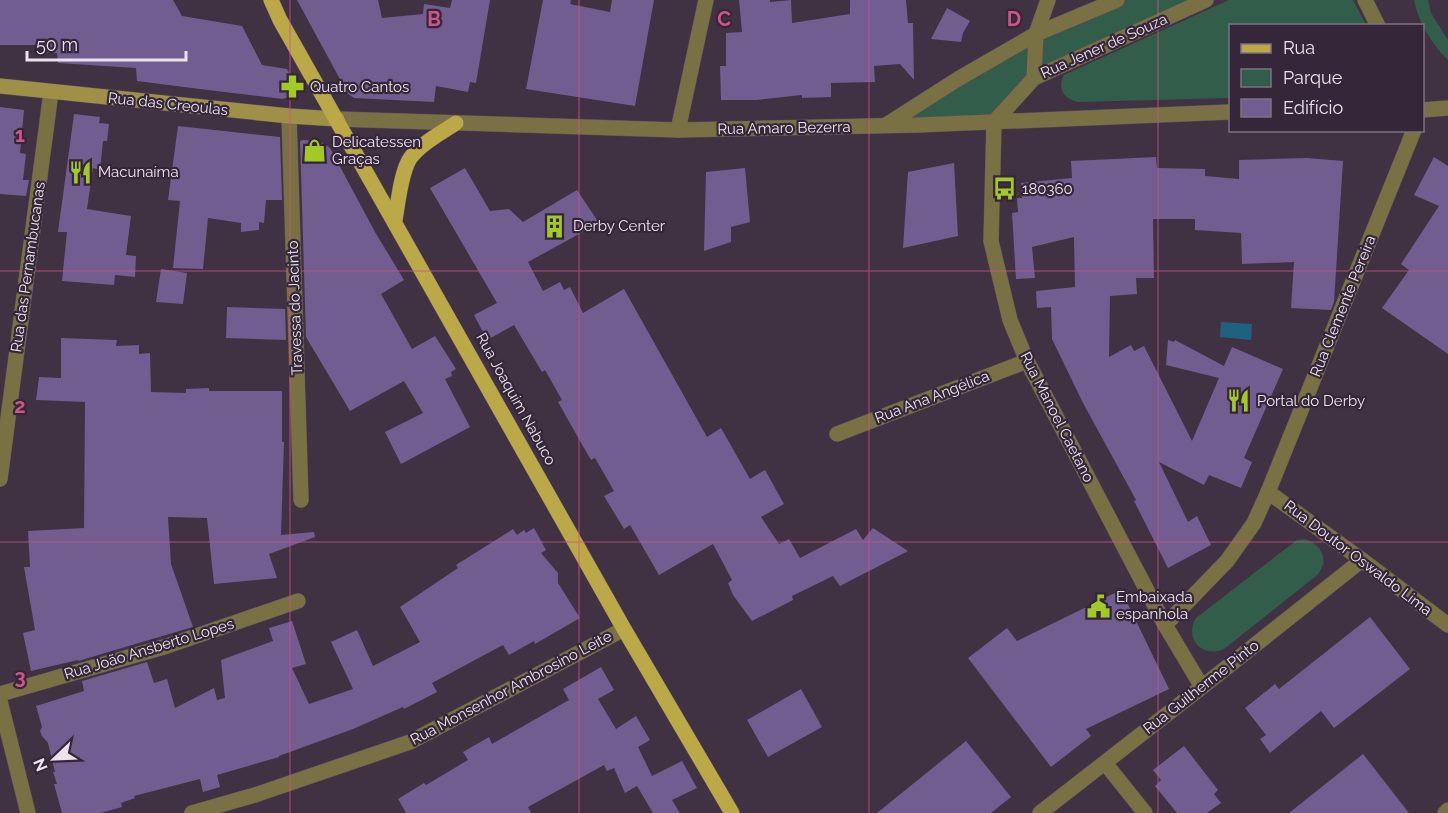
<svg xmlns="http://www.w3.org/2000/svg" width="1448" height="813" font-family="Raleway,sans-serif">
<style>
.green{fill:#335d4b}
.water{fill:#1e627f}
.building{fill:#715d8f}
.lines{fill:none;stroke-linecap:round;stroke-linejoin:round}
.minor-casing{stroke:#5c4d5e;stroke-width:16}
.tertiary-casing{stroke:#5c4d5e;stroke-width:16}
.secondary-casing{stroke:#5c4d5e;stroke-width:16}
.primary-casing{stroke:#5c4d5e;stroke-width:16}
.minor{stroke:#797144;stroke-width:15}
.tertiary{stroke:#797144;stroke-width:15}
.secondary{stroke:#9e9047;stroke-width:15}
.primary{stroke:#bba846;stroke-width:15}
.grid{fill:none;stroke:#cf5587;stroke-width:1.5;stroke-opacity:0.55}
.labels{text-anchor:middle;stroke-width:4.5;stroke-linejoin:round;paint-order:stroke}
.street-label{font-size:15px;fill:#ece2ee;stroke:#352739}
.poi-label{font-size:15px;fill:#ece2ee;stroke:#352739;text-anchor:start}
.grid-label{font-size:20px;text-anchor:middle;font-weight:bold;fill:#cf5587;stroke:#352739;stroke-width:4.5;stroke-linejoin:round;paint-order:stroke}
</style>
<rect width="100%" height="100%" fill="#403143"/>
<g class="green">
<polygon points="1119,0 1204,0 1030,78 995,120 887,125 918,100"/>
<path d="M1229 0H1353L1366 25 1230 26V98L1078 102C1063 99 1057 88 1064 75Z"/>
<path d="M1414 0H1428L1431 13 1448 40V60C1431 43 1419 24 1414 0Z"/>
<path d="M1305 539C1323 545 1330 562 1316 576L1224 649C1202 659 1184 638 1196 618L1297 540Z"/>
</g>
<polygon class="water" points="1221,322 1252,324 1251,340 1220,337"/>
<g class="building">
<polygon points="0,0 173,0 182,16 242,26 262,65 287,69 295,83 294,91 291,96 283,99 208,90 137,81 136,68 58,63 57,53 45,53 44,45 0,45"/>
<polygon points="297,0 378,0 382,18 423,14 424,4 450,8 452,0 490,0 476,83 470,82 468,92 436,86 434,102 354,98 348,94"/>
<polygon points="543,0 571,0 570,4 610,12 612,0 654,0 635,106 526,89"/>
<polygon points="739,0 770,0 770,2 791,0 792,23 850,14 850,0 906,0 908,23 913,23 914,80 900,64 874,66 875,82 831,83 831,97 802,98 802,95 756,100 721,100 720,66 726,66 726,33 742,32"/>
<polygon points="947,8 970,21 963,33 961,42 931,39"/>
<polygon points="0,107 24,110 20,153 26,154 23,180 29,180 26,196 0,194"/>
<polygon points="74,114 100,117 99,123 109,124 107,141 103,141 100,170 93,168 87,209 131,216 126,255 136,256 135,277 115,275 114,285 62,281 67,232 58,232"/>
<polygon points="178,126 280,137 282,200 266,200 264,223 259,222 259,230 241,232 241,223 208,218 203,269 173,268 180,201 168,200"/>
<polygon points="302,140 319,141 330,148 375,232 404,280 381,294 412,349 435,336 456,369 451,372 452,376 445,379 470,427 401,464 385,432 423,413 404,381 350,411 306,337 300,141"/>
<polygon points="1156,157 1157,168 1205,169 1205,176 1239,179 1239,160 1307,158 1343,161 1334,302 1331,310 1291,308 1294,262 1242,264 1241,233 1195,230 1195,219 1153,219 1154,278 1136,278 1137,294 1110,296 1109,357 1131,345 1134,351 1144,346 1192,441 1219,378 1166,365 1168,340 1174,342 1175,340 1224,366 1232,347 1283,369 1244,458 1252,462 1241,488 1209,475 1204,485 1159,462 1188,522 1197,516 1211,545 1168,568 1134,501 1136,500 1083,403 1052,339 1051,307 1037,308 1036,291 1075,287 1074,237 1032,247 1035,278 1016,279 1012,213 1018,212 1017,198 1022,198 1021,183 1072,178 1071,161"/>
<polygon points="1434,157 1448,166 1448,354 1382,308 1409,270 1401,264 1439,206 1414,195"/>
<polygon points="954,163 958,236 903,248 908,172"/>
<polygon points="465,168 490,211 509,209 523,222 577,190 599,223 528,262 543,291 560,282 564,290 570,287 583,313 624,289 707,437 721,428 750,479 765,470 784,504 761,517 779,544 789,539 800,558 856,529 863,540 873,528 908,551 840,586 833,576 792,596 793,600 752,621 733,595 728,583 732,580 713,544 659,575 630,525 624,529 604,496 614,491 595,458 591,460 580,441 558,402 562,400 545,370 542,372 514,325 487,340 474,315 497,303 430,188"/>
<polygon points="745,168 750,222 731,227 731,242 704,251 706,172"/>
<polygon points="161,269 187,273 183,304 156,302"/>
<polygon points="227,307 285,309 286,340 226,338"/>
<polygon points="61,338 117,340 116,346 139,345 139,354 150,353 151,392 186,393 186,389 209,388 209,391 282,391 282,442 284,442 281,535 314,532 315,537 269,554 277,578 214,584 207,518 168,517 171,564 193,627 78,661 78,660 31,671 23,633 35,630 24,567 30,567 28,531 84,528 85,402 36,400 39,377 61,378"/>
<polygon points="534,528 546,550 541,553 558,573 558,583 580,618 535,644 534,641 509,655 503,645 432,683 437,692 404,709 403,707 353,729 279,756 279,757 217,775 220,787 203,792 200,779 134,796 135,798 121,803 122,807 100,813 62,813 54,784 57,784 53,772 55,772 48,743 42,736 40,731 42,727 36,706 84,691 82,681 147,662 154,683 167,679 175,708 214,688 217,700 225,698 221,660 273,641 269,628 292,621 306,664 292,668 309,704 353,689 331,642 357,630 373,666 420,642 400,607 458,568 456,565 513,529 517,535 524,530 526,533"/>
<polygon points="1121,590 1169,689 1086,729 1091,736 1051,767 968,658 1007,628 1017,641"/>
<polygon points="1370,617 1410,669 1334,728 1321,711 1270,753 1260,739 1266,735 1245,708 1275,684 1279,689"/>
<polygon points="601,667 614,690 598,699 616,729 636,716 650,740 638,747 652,776 682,761 697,788 672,800 680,813 653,813 637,786 625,793 614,768 607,771 604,765 528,807 531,813 406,813 398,799 424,783 426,785 468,760 463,752 489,737 492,744 569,700 563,689"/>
<polygon points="801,689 822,727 768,757 747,720"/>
<polygon points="966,741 1011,797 991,813 877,813"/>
<polygon points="1184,746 1218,790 1214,794 1221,803 1207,813 1177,813 1155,786 1161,780 1153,770"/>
<polygon points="1363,754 1409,813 1289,813"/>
</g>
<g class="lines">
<defs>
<g id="minor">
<polyline points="1034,78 1036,34 1048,0"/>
<polyline points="1422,110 1448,108"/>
<polyline points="289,116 301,500"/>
<polyline points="678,130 706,0"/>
<polyline points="837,434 1027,361"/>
<polyline points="1362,560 1448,625"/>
<polyline points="0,694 167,646 298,601"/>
<polyline points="1105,763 1145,813"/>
<polyline points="1445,813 1448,810"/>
</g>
<g id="tertiary">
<polyline points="1365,0 1378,26"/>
<polyline points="337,119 678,130 918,125 1230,112"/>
<polyline points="994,122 991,241 1010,320 1027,361 1165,625 1202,687"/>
<polyline points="994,122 1034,78 1206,0"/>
<polyline points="886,125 958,79 1036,34 1117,0"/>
<polyline points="0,479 51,92"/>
<polyline points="1165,625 1227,561 1254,523 1268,492 1414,130"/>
<polyline points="0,701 28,813"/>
<polyline points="192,813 255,795 410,742 624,629"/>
<polyline points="1040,813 1202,687 1362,560 1268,492"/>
</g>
<polyline id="secondary" points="0,86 289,116 337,119"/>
<g id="primary">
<polyline points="271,0 280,20 624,629 732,813"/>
<path d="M395 220C398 204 401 170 411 157 422 143 441 133 456 123"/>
</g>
</defs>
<use href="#minor" class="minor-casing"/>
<use href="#tertiary" class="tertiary-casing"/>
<use href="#secondary" class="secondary-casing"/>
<use href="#primary" class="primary-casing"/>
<use href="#minor" class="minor"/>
<use href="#tertiary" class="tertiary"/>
<use href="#secondary" class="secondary"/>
<use href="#primary" class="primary"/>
</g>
<path class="grid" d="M290 0V813M579 0V813M869 0V813M1158 0V813M0 271H1448M0 542H1448"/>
<defs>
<symbol id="pharmacy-bare" viewBox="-9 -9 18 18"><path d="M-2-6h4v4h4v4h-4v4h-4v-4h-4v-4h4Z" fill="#a2c928" stroke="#352739" stroke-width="2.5" paint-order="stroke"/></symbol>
<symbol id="shop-bare" viewBox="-9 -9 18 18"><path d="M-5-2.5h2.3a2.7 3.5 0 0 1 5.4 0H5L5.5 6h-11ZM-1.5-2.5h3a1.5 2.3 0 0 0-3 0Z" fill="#a2c928" stroke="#352739" stroke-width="2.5" paint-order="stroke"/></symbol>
<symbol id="restaurant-bare" viewBox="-9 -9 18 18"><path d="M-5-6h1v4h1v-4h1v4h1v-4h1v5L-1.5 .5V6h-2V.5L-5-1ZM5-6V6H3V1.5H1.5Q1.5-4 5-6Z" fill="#a2c928" stroke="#352739" stroke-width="2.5" paint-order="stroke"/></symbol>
<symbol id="bus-bare" viewBox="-9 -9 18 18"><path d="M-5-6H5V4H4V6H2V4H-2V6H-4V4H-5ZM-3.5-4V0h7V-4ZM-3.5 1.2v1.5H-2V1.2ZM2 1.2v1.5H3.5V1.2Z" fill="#a2c928" stroke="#352739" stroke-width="2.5" paint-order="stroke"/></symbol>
<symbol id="building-bare" viewBox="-9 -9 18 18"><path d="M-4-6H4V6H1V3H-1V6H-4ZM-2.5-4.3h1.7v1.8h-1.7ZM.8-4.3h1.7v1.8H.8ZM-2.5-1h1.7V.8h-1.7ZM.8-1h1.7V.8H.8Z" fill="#a2c928" stroke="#352739" stroke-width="2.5" paint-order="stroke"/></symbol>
<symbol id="civic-bare" viewBox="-9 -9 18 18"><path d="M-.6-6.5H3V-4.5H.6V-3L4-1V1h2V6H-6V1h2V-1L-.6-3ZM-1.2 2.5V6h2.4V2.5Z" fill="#a2c928" stroke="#352739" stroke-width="2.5" paint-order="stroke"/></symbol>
</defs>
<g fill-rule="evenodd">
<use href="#pharmacy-bare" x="276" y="70" width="33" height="33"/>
<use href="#shop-bare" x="298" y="134" width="33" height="33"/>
<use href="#restaurant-bare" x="64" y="156" width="33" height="33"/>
<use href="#bus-bare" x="988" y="172" width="33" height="33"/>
<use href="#building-bare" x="538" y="210" width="33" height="33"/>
<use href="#restaurant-bare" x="1222" y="384" width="33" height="33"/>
<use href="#civic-bare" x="1082" y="590" width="33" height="33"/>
</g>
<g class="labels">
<g class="street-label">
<text transform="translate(1104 46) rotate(-24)" y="5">Rua Jener de Souza</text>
<text transform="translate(168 104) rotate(6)" y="5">Rua das Creoulas</text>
<text transform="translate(784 128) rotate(-1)" y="5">Rua Amaro Bezerra</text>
<text transform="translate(28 267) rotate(-82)" y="5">Rua das Pernambucanas</text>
<text transform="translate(1343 306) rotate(-68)" y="5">Rua Clemente Pereira</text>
<text transform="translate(295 308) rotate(-92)" y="5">Travessa do Jacinto</text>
<text transform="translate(932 397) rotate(-21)" y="5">Rua Ana Angélica</text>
<text transform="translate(516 399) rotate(61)" y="5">Rua Joaquim Nabuco</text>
<text transform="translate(1057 417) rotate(63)" y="5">Rua Manoel Caetano</text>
<text transform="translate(1358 558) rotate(37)" y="5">Rua Doutor Oswaldo Lima</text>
<text transform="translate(149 649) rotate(-17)" y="5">Rua João Ansberto Lopes</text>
<text transform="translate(1201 687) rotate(-38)" y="5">Rua Guilherme Pinto</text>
<text transform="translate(511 688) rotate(-28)" y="5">Rua Monsenhor Ambrosino Leite</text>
</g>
<g class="poi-label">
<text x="310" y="92">Quatro Cantos</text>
<text x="332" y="147">Delicatessen<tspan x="332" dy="17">Graças</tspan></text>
<text x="98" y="177">Macunaíma</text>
<text x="1022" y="194">180360</text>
<text x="573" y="231">Derby Center</text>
<text x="1257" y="406">Portal do Derby</text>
<text x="1116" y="602">Embaixada<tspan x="1116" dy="17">espanhola</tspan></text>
</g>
</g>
<g class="grid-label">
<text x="434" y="26">B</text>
<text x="724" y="26">C</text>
<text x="1014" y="26">D</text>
<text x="20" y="142">1</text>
<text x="20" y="413">2</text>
<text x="20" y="684">3</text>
</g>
<rect x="1229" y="24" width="195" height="108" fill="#352739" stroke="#7e7281" stroke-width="1.5"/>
<rect x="1241" y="44" width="30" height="9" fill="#bba846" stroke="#7e7281" stroke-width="1.5"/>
<text x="1283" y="54" font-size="18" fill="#ece2ee">Rua</text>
<rect x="1241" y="69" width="30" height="18" fill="#335d4b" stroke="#7e7281" stroke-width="1.5"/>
<text x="1283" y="84" font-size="18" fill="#ece2ee">Parque</text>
<rect x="1241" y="99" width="30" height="18" fill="#715d8f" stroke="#7e7281" stroke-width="1.5"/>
<text x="1283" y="114" font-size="18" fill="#ece2ee">Edifício</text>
<g transform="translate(54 759) rotate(247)" stroke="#352739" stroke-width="4.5" paint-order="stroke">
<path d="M0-4.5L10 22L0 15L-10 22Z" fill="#ece2ee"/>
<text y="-9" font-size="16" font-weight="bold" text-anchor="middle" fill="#ece2ee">N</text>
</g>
<path d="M27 51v9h159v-9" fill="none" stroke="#ece2ee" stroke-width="3"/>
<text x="36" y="51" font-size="18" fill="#ece2ee" stroke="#352739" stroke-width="4.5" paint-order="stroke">50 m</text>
</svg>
